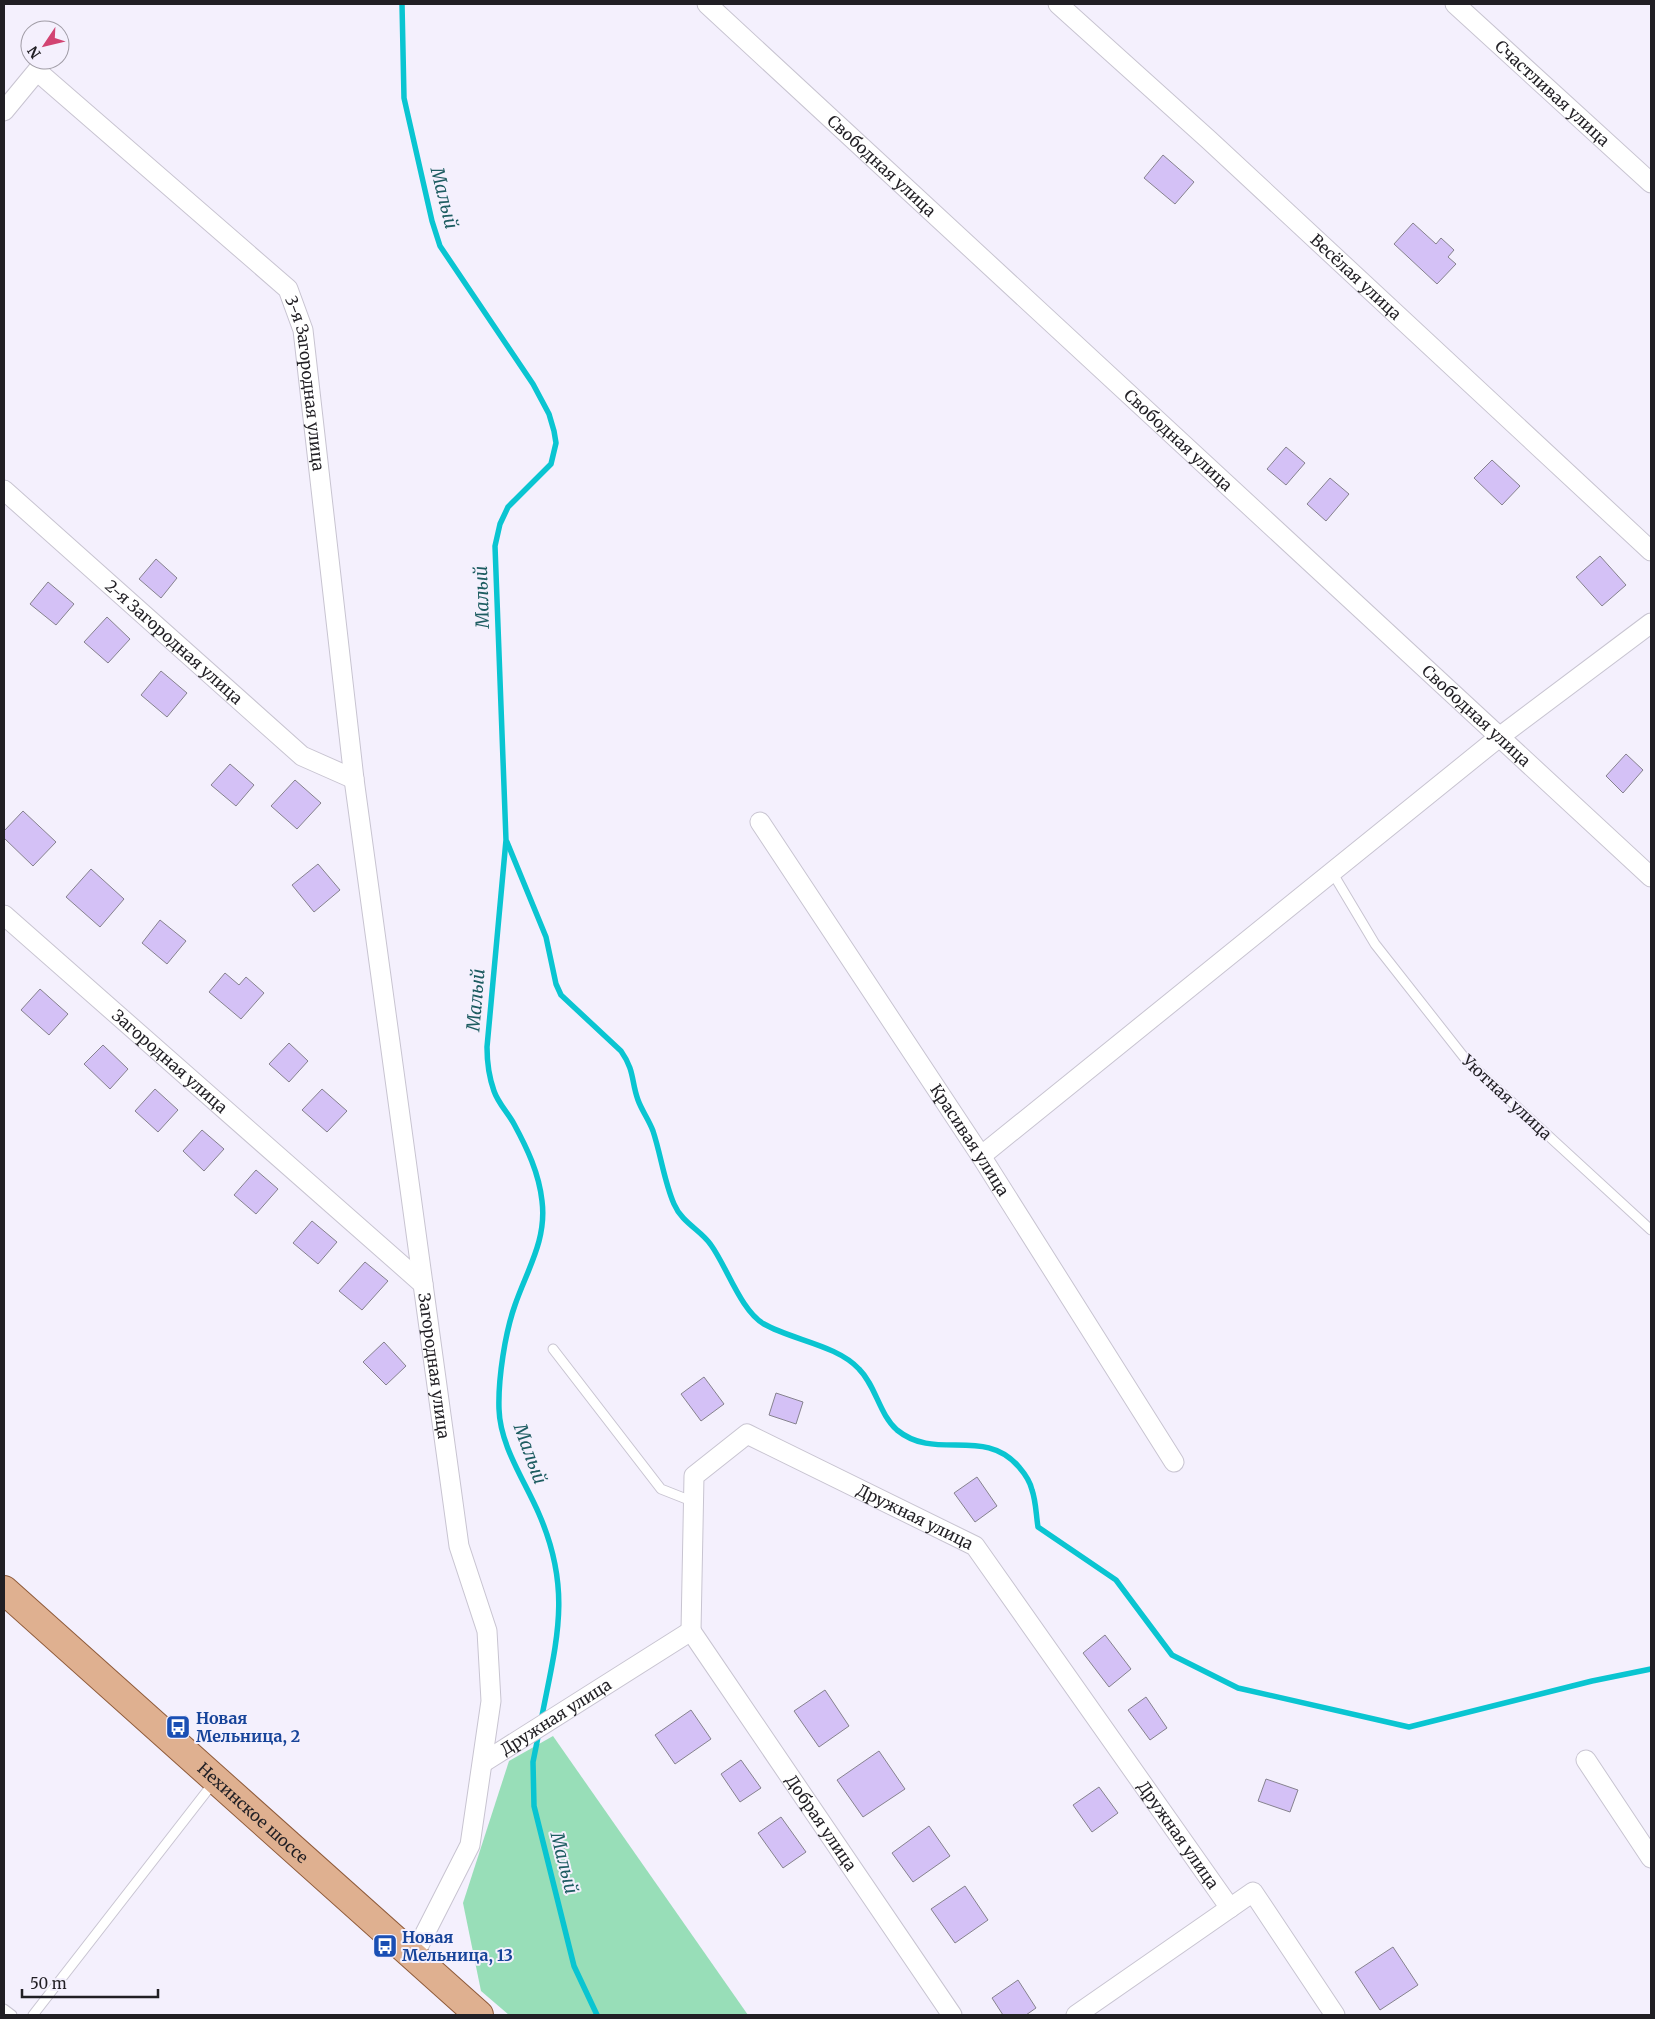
<svg xmlns="http://www.w3.org/2000/svg" width="1655" height="2019" font-family="Merriweather,serif">
<style>
.green{fill:#98deb8}
.lines{fill:none;stroke-linecap:round;stroke-linejoin:round}
.stream{stroke:#0ac5d1;stroke-width:5.5}
.building{fill:#d4c1f6;stroke:#86828e}
.lane-casing{stroke:#c8c4d1;stroke-width:11}
.street-casing{stroke:#c8c4d1;stroke-width:21}
.primary-casing{stroke:#8f5b3a;stroke-width:30}
.lane{stroke:#fff;stroke-width:9}
.street{stroke:#fff;stroke-width:19}
.primary{stroke:#dfb090;stroke-width:28}
.labels{text-anchor:middle;stroke-width:4;stroke-linejoin:round;paint-order:stroke}
.street-label{font-size:16px;fill:#211f24;stroke:#f4f0fd}
.transit-label{font-size:16px;font-weight:bold;fill:#164399;stroke:#f4f0fd;text-anchor:start}
.water-label{font-size:18px;font-style:italic;fill:#1d5c61;stroke:#f4f0fd}
</style>
<rect width="100%" height="100%" fill="#f4f0fd"/>
<polygon class="green" points="553,1736 748,2015 509,2015 481,1991 463,1903 509,1761"/>
<g class="lines">
<g class="stream">
<path d="M402 4 404 98 432 221 440 246 533 384 549 414 554 431 556 443 551 464 508 507 500 524 495 546 506 840 487 1047C487 1062 489 1077 494 1091 498 1103 508 1113 514 1124 527 1148 539 1173 542 1201 547 1240 527 1270 515 1305 505 1333 498 1379 499 1409 500 1446 525 1481 539 1514 573 1592 556 1642 541 1721"/>
<path d="M507 842 546 937 556 984 561 995 621 1051C635 1071 631 1081 638 1100 642 1111 649 1120 653 1131 661 1155 664 1181 674 1204 682 1223 701 1230 711 1245 727 1267 741 1311 764 1324 792 1340 837 1345 859 1369 876 1386 879 1414 897 1430 936 1462 984 1426 1019 1467 1025 1474 1030 1481 1032 1490 1036 1501 1036 1515 1038 1527L1116 1580 1172 1655 1238 1688 1409 1727 1592 1681 1651 1669"/>
<polyline points="539,1732 533,1762 534,1806 574,1966 597,2015"/>
</g>
</g>
<g class="building">
<polygon points="1163,155 1194,182 1175,204 1144,178"/>
<polygon points="1413,223 1436,244 1441,238 1454,250 1448,257 1456,264 1437,284 1394,244"/>
<polygon points="1286,447 1305,463 1286,485 1267,469"/>
<polygon points="1492,460 1520,486 1502,505 1474,478"/>
<polygon points="1330,478 1349,494 1326,521 1307,504"/>
<polygon points="1600,556 1626,585 1602,606 1576,577"/>
<polygon points="156,559 177,578 161,598 139,579"/>
<polygon points="48,582 74,604 56,625 30,604"/>
<polygon points="107,617 130,639 108,663 84,642"/>
<polygon points="161,671 187,693 167,717 141,695"/>
<polygon points="1626,754 1643,770 1623,793 1606,776"/>
<polygon points="230,764 254,785 236,806 211,785"/>
<polygon points="295,780 321,803 297,829 271,806"/>
<polygon points="23,811 56,842 33,866 4,838 4,831"/>
<polygon points="318,864 340,890 314,912 292,885"/>
<polygon points="91,869 124,899 100,927 66,897"/>
<polygon points="160,920 186,941 167,964 142,943"/>
<polygon points="225,973 239,985 246,977 264,993 241,1019 209,992"/>
<polygon points="40,989 68,1014 49,1035 21,1010"/>
<polygon points="289,1043 308,1061 289,1082 269,1064"/>
<polygon points="103,1045 128,1069 110,1089 84,1064"/>
<polygon points="155,1089 178,1110 158,1132 135,1111"/>
<polygon points="322,1089 347,1111 327,1132 302,1110"/>
<polygon points="202,1130 224,1149 204,1171 183,1151"/>
<polygon points="256,1170 278,1189 256,1214 234,1195"/>
<polygon points="312,1221 337,1242 318,1264 293,1243"/>
<polygon points="365,1262 388,1281 362,1310 339,1291"/>
<polygon points="384,1342 406,1366 386,1385 363,1362"/>
<polygon points="704,1377 724,1404 701,1421 681,1394"/>
<polygon points="776,1393 803,1402 796,1424 769,1415"/>
<polygon points="977,1477 997,1506 975,1522 954,1493"/>
<polygon points="1105,1635 1131,1669 1109,1687 1083,1653"/>
<polygon points="825,1690 849,1726 819,1747 794,1711"/>
<polygon points="1146,1697 1167,1728 1150,1740 1128,1710"/>
<polygon points="691,1710 711,1739 675,1764 655,1735"/>
<polygon points="879,1751 905,1789 863,1817 837,1780"/>
<polygon points="741,1760 761,1788 740,1802 721,1774"/>
<polygon points="1266,1779 1298,1790 1290,1812 1258,1801"/>
<polygon points="1099,1787 1118,1813 1092,1832 1073,1805"/>
<polygon points="781,1817 806,1852 783,1868 758,1833"/>
<polygon points="929,1826 950,1856 913,1882 892,1853"/>
<polygon points="965,1886 988,1920 955,1943 931,1909"/>
<polygon points="1393,1947 1418,1985 1380,2010 1355,1972"/>
<polygon points="1018,1980 1036,2008 1026,2015 1003,2015 992,1998"/>
</g>
<g class="lines">
<defs>
<g id="lane">
<polyline points="1332,872 1375,944 1467,1061 1651,1230"/>
<polyline points="553,1349 661,1489 694,1502"/>
<polyline points="4,2009 12,2015"/>
<polyline points="33,2015 214,1782"/>
</g>
<g id="street">
<path id="s1" d="M707 4 1651 877"/>
<path id="s2" d="M1058 4 1209 140 1651 551"/>
<path id="s3" d="M1455 4 1651 183"/>
<path id="s4" d="M4 111 37 71 288 289 303 330 354 779 423 1284"/>
<path id="s5" d="M4 490 302 756 354 779"/>
<path id="s6" d="M760 822 981 1156 1174 1462"/>
<path id="s7" d="M4 915 423 1284 459 1546 487 1631 491 1701 470 1845 413 1957"/>
<polyline points="981,1156 1498,738 1651,623"/>
<path id="s8" d="M691 1631 694 1476 747 1434 975 1546 1230 1908"/>
<path id="s9" d="M691 1631 952 2015"/>
<polyline points="1586,1760 1651,1858"/>
<path id="s10" d="M484 1762 691 1631"/>
<polyline points="1076,2015 1253,1892 1335,2015"/>
</g>
<g id="primary">
<path id="s11" d="M4 1590 479 2015"/>
</g>
</defs>
<use href="#lane" class="lane-casing"/>
<use href="#street" class="street-casing"/>
<use href="#primary" class="primary-casing"/>
<use href="#lane" class="lane"/>
<use href="#street" class="street"/>
<use href="#primary" class="primary"/>
</g>
<defs>
<symbol id="bus-square" viewBox="-11 -11 22 22"><rect x="-9" y="-9" width="18" height="18" rx="4" fill="#1a4fb4" stroke="#f4f0fd"/><path d="M-5-6H5V4H4V6H2V4H-2V6H-4V4H-5ZM-3.5-4V0h7V-4ZM-3.5 1.2v1.5H-2V1.2ZM2 1.2v1.5H3.5V1.2Z" fill="#fff"/></symbol>
</defs>
<g fill-rule="evenodd">
<use href="#bus-square" x="164" y="1713" width="28" height="28"/>
<use href="#bus-square" x="371" y="1932" width="28" height="28"/>
</g>
<g class="labels">
<g class="street-label">
<text dy="6" stroke="none"><textPath href="#s3" startOffset="132">Счастливая улица</textPath></text>
<text dy="6" stroke="none"><textPath href="#s1" startOffset="238">Свободная улица</textPath></text>
<text dy="6" stroke="none"><textPath href="#s2" startOffset="404">Весёлая улица</textPath></text>
<text dy="6" stroke="none"><textPath href="#s4" startOffset="481">3-я Загородная улица</textPath></text>
<text dy="6" stroke="none"><textPath href="#s1" startOffset="642">Свободная улица</textPath></text>
<text dy="6" stroke="none"><textPath href="#s5" startOffset="228">2-я Загородная улица</textPath></text>
<text dy="6" stroke="none"><textPath href="#s1" startOffset="1048">Свободная улица</textPath></text>
<text dy="6" stroke="none"><textPath href="#s7" startOffset="221">Загородная улица</textPath></text>
<text transform="translate(1507 1097) rotate(43)" y="6">Уютная улица</text>
<text dy="6" stroke="none"><textPath href="#s6" startOffset="381">Красивая улица</textPath></text>
<text dy="6" stroke="none"><textPath href="#s7" startOffset="641">Загородная улица</textPath></text>
<text dy="6" stroke="none"><textPath href="#s8" startOffset="410">Дружная улица</textPath></text>
<text dy="6" stroke="none"><textPath href="#s10" startOffset="85">Дружная улица</textPath></text>
<text dy="6" stroke="none"><textPath href="#s11" startOffset="334">Нехинское шоссе</textPath></text>
<text dy="6" stroke="none"><textPath href="#s9" startOffset="232">Добрая улица</textPath></text>
<text dy="6" stroke="none"><textPath href="#s8" startOffset="830">Дружная улица</textPath></text>
</g>
<g class="transit-label">
<text x="196" y="1724">Новая<tspan x="196" dy="18">Мельница, 2</tspan></text>
<text x="402" y="1943">Новая<tspan x="402" dy="18">Мельница, 13</tspan></text>
</g>
<g class="water-label">
<text transform="translate(444 198) rotate(76)" y="6">Малый</text>
<text transform="translate(482 597) rotate(-92)" y="6">Малый</text>
<text transform="translate(476 1000) rotate(-85)" y="6">Малый</text>
<text transform="translate(530 1454) rotate(70)" y="6">Малый</text>
<text transform="translate(564 1863) rotate(76)" y="6">Малый</text>
</g>
</g>
<rect width="1655" height="2019" fill="none" stroke="#211f24" stroke-width="10"/>
<g transform="translate(45 45) rotate(235)"><circle r="24" fill="#f4f0fd" stroke="#a09ca6"/>
<path d="M0-4L9 19L0 12L-9 19Z" fill="#d24472"/>
<text y="-8" font-size="14" font-weight="bold" text-anchor="middle" fill="#211f24">N</text>
</g>
<path d="M22 1989v8h136v-8" fill="none" stroke="#211f24" stroke-width="2.5"/>
<text x="30" y="1989" font-size="15" fill="#211f24" stroke="#f4f0fd" stroke-width="4" paint-order="stroke">50 m</text>
</svg>
